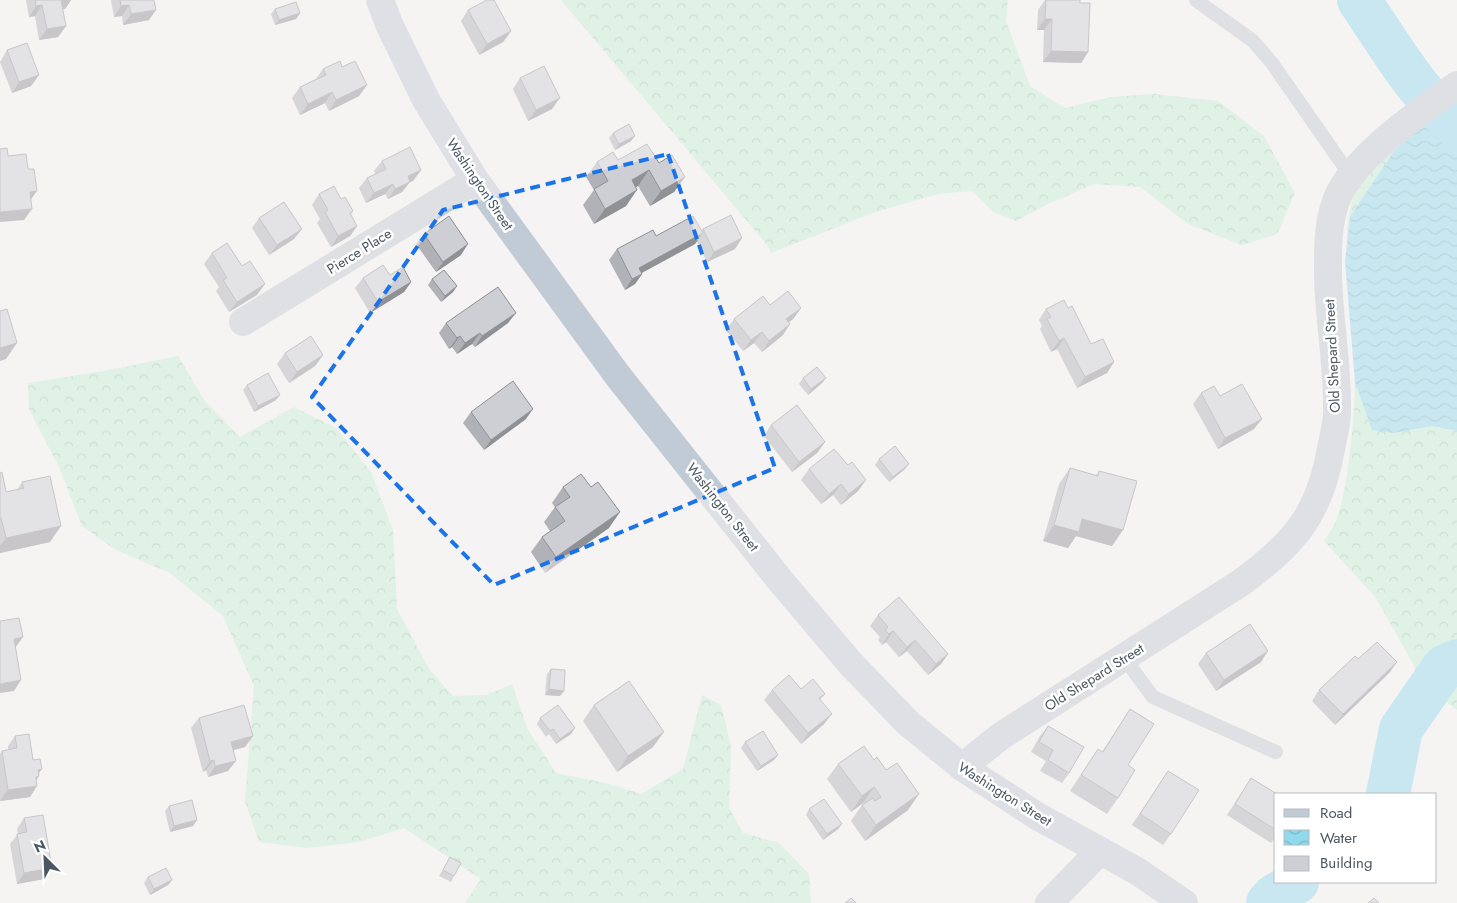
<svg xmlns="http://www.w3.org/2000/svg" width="1457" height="903" font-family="Jost,sans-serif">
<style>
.forest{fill:url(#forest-crowns)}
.water{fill:url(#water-waves)}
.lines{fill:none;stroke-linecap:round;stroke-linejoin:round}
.river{stroke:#90daee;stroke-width:44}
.service{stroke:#c1cad2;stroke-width:14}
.minor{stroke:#c1cad2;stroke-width:28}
.secondary{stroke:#c1cbd6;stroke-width:28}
.wall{fill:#b0b2b7}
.shaded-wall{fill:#909195}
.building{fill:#cdcfd5;stroke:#909195}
.marked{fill:none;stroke:#1a73e8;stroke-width:4;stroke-dasharray:10 6;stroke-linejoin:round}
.labels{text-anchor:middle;stroke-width:5;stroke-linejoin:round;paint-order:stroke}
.street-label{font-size:14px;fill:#4a5661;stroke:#fff}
</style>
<defs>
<pattern id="forest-crowns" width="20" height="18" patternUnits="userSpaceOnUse" patternTransform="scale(1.25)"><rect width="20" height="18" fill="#c3f1d5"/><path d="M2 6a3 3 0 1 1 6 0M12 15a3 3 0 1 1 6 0" fill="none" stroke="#a0c6b0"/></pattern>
<pattern id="water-waves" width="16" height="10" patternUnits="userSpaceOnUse" patternTransform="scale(1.25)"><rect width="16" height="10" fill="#90daee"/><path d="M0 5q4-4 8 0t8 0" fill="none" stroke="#78b4c4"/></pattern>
</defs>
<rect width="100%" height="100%" fill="#f5f3f3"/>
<g class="forest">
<polygon points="561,0 1008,0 1006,21 1030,86 1065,108 1111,97 1153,94 1218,101 1264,136 1295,193 1277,234 1242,245 1188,224 1140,187 1094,184 1046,205 1016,221 993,212 972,191 938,194 875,212 771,253 768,246"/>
<path d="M1457 99V710L1424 686 1411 660 1376 598 1324 541C1327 536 1331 531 1334 525 1342 509 1347 478 1349 459 1360 384 1353 310 1347 235 1348 218 1350 201 1359 186 1365 176 1373 168 1382 160 1405 138 1431 119 1457 99Z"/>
<polygon points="178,356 204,400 240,437 294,407 336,428 371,472 393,530 397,609 429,669 453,696 487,695 512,684 527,728 556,773 606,783 641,794 683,769 702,695 721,705 731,746 729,808 743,833 779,843 809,874 811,903 465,903 481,879 404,828 359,842 306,848 259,842 245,801 254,686 223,616 170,573 116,550 82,526 60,469 29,409 28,383 104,371"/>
</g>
<polygon class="water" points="1457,98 1457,431 1433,426 1393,433 1372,430 1355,382 1345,261 1350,217 1394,151 1438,111"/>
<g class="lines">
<g class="river">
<path d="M1359 0C1389 44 1416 93 1457 126"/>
<polyline points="1388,794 1401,729 1444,667 1457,661"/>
<polyline points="1268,903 1273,897 1297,882"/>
</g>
<g class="service">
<polyline points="1196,0 1253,41 1272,63 1350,175"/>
<polyline points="1124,658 1153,697 1276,752"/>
</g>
<g class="minor">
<polyline points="243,322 475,180"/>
<path d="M962 767 1001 736 1242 582C1295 543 1319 515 1331 449 1333 437 1337 424 1337 412 1338 366 1329 321 1328 276 1328 249 1327 219 1339 194 1360 152 1419 113 1457 85"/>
<polyline points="1049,903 1100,851"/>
</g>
<polyline class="secondary" points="380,0 389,24 426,100 475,180 618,376 779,579 851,664 908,723 962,767 1037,816 1137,871 1184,903"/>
</g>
<g class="wall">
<polygon points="26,0 71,0 65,9 62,9 66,26 58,37 39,40 35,16 29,17"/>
<polygon points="111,0 154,0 149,20 123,25 122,16 114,17"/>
<polygon points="1045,0 1080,3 1088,52 1081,63 1043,62 1044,30 1037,30 1038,10"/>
<polygon points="275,9 300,13 296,19 275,25 271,14"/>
<polygon points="468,10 511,31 503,42 479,55 461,21"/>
<polygon points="7,50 39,75 31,86 12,93 0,62"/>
<polygon points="342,67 367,85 359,96 329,111 325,103 300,115 292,98 300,87 316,79 323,69"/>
<polygon points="520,78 552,109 528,121 513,89"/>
<polygon points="613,133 631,141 615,150 609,138"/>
<polygon points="618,160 659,163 685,177 674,192 650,206 638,186 636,187 626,206 594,224 583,205 594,190 586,177 597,162"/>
<polygon points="382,161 421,170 413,181 410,182 402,192 388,199 385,194 366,203 359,188 367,178 375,174 374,171"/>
<polygon points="319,194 341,199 353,211 351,215 357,226 350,236 331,247 317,223 320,219 312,205"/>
<polygon points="259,218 294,239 269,255 252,228"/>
<polygon points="703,229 735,249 707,262 697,241 695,244 642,273 642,274 635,284 625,290 609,260 617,249 656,236 702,231"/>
<polygon points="424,234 461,255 436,272 416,244"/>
<polygon points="212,253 257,295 229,312 216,291 219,287 204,264"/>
<polygon points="390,275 411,282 404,292 370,313 355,288 363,278"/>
<polygon points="432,279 457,286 453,292 441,302 428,285"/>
<polygon points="770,305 801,308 793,319 789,322 783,335 762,352 754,343 743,351 726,330 734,319"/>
<polygon points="1068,308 1091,344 1114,362 1107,373 1077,388 1057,349 1051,352 1040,329 1042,326 1039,320 1046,309"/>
<polygon points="446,323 508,323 475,347 472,344 457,354 452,347 449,349 439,333"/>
<polygon points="285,353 323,355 315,366 289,383 277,364"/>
<polygon points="803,378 826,378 822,383 808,395 799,384"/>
<polygon points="247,385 276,400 254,412 243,390"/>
<polygon points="1201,393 1254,429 1218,449 1193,404"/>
<polygon points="471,412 526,419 484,450 463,423"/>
<polygon points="771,425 825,442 817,453 792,472 764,436"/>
<polygon points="879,459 905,469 889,482 875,465"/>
<polygon points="848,465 866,480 858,491 841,505 833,495 821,504 801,480 809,469"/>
<polygon points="1070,468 1096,475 1099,471 1112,546 1076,536 1068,548 1043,541 1059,484"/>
<polygon points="0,473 6,492 17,490 22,482 50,542 0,553"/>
<polygon points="563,487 609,528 545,573 531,552 542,537 550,531 544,522 555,507 552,503"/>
<polygon points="878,615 948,654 941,664 928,675 907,651 899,657 886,642 882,645 878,640 880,637 870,626"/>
<polygon points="1206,653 1261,662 1216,691 1198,664"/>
<polygon points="1358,659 1397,662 1389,673 1335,725 1312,701 1319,690"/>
<polygon points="551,669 564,691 560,696 545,695 547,674"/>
<polygon points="801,689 825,694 820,700 824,724 801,744 764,700 772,690"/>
<polygon points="594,705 653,747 617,772 583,721"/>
<polygon points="1130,709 1128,765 1118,798 1107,814 1070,791 1098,749 1102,752"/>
<polygon points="199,718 253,736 245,747 233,750 228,771 208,777 206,770 203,772 191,728"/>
<polygon points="540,718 571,734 556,744 549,734 546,737 537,724"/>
<polygon points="1048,726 1069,773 1062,783 1040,771 1046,761 1031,752 1040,736"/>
<polygon points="15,736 33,760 39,773 30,797 0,801 0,754 2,751 8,750 8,746"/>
<polygon points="745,742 774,760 757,771 741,748"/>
<polygon points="838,764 908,810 865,841 851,821 862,805 864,804 863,803 851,812 827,779"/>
<polygon points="1168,771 1171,834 1163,845 1132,825"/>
<polygon points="1251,778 1276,794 1276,836 1271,843 1227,815"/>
<polygon points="169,806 193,826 170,832 165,811"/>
<polygon points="809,809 842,824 838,829 823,840 806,815"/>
<polygon points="24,818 52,868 44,879 17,884 10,844 18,834 17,829"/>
<polygon points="450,857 454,876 451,882 439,876"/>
<polygon points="148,877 172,880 168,885 150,895 144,883"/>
</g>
<g class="shaded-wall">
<polygon points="61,0 71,0 65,9 53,11"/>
<polygon points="42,5 35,16 29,17 36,6"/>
<polygon points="129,5 122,16 114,17 121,6"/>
<polygon points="156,10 149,20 123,25 131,14"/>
<polygon points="300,13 296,19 275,25 279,20"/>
<polygon points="1045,19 1052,19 1044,30 1037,30"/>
<polygon points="66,26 58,37 39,40 47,29"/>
<polygon points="511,31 503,42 479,55 487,44"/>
<polygon points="1051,51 1088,52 1081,63 1043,62"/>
<polygon points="39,75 31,86 12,93 19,82"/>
<polygon points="367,85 359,96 329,111 336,100"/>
<polygon points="332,92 325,103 300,115 308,104"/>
<polygon points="560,98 552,109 528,121 536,110"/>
<polygon points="635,136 631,141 615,150 619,144"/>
<polygon points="421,170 413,181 410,182 402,192 388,199 395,189 408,176"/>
<polygon points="649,170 638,186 621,196 632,180"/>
<polygon points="685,177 674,192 650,206 661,191"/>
<polygon points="393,184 385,194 366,203 374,193"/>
<polygon points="637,190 626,206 594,224 605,209"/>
<polygon points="37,191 29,202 30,192"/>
<polygon points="32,209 24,220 0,222 0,212"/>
<polygon points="357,226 350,236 331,247 338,236"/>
<polygon points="302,229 294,239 269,255 277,245"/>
<polygon points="703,233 695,244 632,278 639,268"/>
<polygon points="742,238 735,249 707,262 714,252"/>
<polygon points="468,244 461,255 436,272 443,262"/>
<polygon points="642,274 635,284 625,290 632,279"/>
<polygon points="411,282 404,292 370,313 378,302"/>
<polygon points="265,284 257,295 229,312 237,302"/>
<polygon points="457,286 453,292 441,302 445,296"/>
<polygon points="801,308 793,319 779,330 786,319"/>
<polygon points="516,313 508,323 475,347 482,336"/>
<polygon points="790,324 783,335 762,352 769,341"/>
<polygon points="762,332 754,343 743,351 751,340"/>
<polygon points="480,333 472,344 457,354 465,343"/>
<polygon points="460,336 452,347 449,349 457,338"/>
<polygon points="1064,338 1057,349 1051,352 1059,341"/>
<polygon points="17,343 6,359 0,361 0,348"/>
<polygon points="323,355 315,366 289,383 297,372"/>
<polygon points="1114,362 1107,373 1077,388 1085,377"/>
<polygon points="826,378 822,383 808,395 811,389"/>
<polygon points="280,395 276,400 254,412 258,406"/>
<polygon points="533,409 526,419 484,450 491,440"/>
<polygon points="1262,419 1254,429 1218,449 1225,438"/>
<polygon points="825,442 817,453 792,472 799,462"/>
<polygon points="909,464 905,469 889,482 893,477"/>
<polygon points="866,480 858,491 841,505 849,494"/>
<polygon points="841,484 833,495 821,504 829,494"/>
<polygon points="620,512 609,528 545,573 556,557"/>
<polygon points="1082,519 1123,530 1112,546 1076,536 1068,548 1043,541 1054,525"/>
<polygon points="61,526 50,542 0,553 0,546 6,538"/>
<polygon points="893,631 886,642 882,645 889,634"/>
<polygon points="23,637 15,648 14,639"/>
<polygon points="915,640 907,651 899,657 907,647"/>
<polygon points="1268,651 1261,662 1216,691 1224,680"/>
<polygon points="948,654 941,664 928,675 936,664"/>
<polygon points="1397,662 1389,673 1335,725 1343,714"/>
<polygon points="21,680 14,691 0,693 0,684"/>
<polygon points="549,689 564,691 560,696 545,695"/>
<polygon points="832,714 824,724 801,744 808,733"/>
<polygon points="575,728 571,734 556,744 560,739"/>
<polygon points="664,732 653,747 617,772 628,756"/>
<polygon points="253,736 245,747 223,753 231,742"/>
<polygon points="778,755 774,760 757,771 761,766"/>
<polygon points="214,760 206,770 203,772 210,761"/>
<polygon points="236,761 228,771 208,777 215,766"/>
<polygon points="42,769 36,777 39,776 32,787 37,786 30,797 0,801 8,790 38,770"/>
<polygon points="874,787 863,803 851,812 862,796"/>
<polygon points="919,794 908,810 865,841 876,825"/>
<polygon points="197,820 193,826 170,832 174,826"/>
<polygon points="842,824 838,829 823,840 827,834"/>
<polygon points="52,868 44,879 17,884 24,873"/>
<polygon points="172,880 168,885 150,895 154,889"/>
</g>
<g class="building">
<polygon points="35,0 61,0 66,26 47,29 42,5 36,6"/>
<polygon points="120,0 154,0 156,10 131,14 129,5 121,6"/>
<polygon points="487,0 494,0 511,31 487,44 468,10"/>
<polygon points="1046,0 1080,0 1080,3 1090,3 1088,52 1051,51 1052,19 1045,19"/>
<polygon points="296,2 300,13 279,20 275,9"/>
<polygon points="27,43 39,75 19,82 7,50"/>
<polygon points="340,61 342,67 355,61 367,85 336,100 332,92 308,104 300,87 326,75 323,69"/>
<polygon points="544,66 560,98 536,110 520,78"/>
<polygon points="629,124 635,136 619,144 613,133"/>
<polygon points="647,144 659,163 672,155 685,177 661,191 649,170 632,180 637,190 605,209 594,189 608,181 597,162 613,152 618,160"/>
<polygon points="410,147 421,170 408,176 410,182 395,189 393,184 374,193 367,178 386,169 382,161"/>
<polygon points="7,148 8,156 26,154 28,169 34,169 37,191 30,192 32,209 0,212 0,149"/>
<polygon points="334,186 341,199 345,197 353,211 350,213 357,226 338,236 325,212 328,210 319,194"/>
<polygon points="284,202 302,229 277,245 259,218"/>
<polygon points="731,215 742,238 714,252 703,229"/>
<polygon points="449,216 468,244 443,262 424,234"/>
<polygon points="693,216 703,233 639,268 642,274 632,279 617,249 653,230 656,236"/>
<polygon points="227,243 242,266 250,261 265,284 237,302 223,280 227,278 212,253"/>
<polygon points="383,265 390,275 403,267 411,282 378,302 363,278"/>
<polygon points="444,270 457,286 445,296 432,279"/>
<polygon points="498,287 516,313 482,336 480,333 465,343 460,336 457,338 446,323"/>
<polygon points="788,291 801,308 786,319 790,324 769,341 762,332 751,340 734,319 763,296 770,305"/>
<polygon points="1064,300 1068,308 1072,306 1091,344 1103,339 1114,362 1085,377 1064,338 1059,341 1047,319 1051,317 1046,309"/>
<polygon points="7,309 17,343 0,348 0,311"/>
<polygon points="311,336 323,355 297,372 285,353"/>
<polygon points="817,367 826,378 811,389 803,378"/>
<polygon points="268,373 280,395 258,406 247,385"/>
<polygon points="513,381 533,409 491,440 471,412"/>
<polygon points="1242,384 1262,419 1225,438 1201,393 1214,386 1220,396"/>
<polygon points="797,405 825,442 799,462 771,425"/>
<polygon points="895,446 909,464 893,477 879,459"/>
<polygon points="834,449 848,465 852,462 866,480 849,494 841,484 829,494 809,469"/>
<polygon points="1070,468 1098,476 1099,471 1137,481 1123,530 1082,519 1079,532 1054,525"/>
<polygon points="2,472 6,492 24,488 22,482 50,476 61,526 6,538 1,518 0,518 0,473"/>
<polygon points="581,474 591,487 598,482 620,512 556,557 542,537 565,521 555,507 570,497 563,487"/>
<polygon points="899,597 948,654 936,664 915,640 907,647 893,631 889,634 885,630 888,627 878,615"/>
<polygon points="19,618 23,637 14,639 21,680 0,684 0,621"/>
<polygon points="1250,624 1268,651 1224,680 1206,653"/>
<polygon points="1377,642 1397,662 1343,714 1319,690 1355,656 1358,659"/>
<polygon points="551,669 565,670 564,691 549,689"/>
<polygon points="789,675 801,689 813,679 825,694 819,698 832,714 808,733 772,690"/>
<polygon points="629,681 664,732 628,756 594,705"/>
<polygon points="244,705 253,736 231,742 236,761 215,766 214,760 210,761 199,718"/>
<polygon points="558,705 575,728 560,739 553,729 550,731 540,718"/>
<polygon points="1130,709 1154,724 1128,765 1135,770 1118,798 1081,775 1098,749 1103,752"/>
<polygon points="1048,726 1084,747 1069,773 1048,760 1053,750 1039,742"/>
<polygon points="763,731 778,755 761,766 745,742"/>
<polygon points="29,734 33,760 40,759 42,769 38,770 39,776 36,777 37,786 8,790 2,751 17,748 15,736"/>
<polygon points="864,746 874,760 877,757 886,770 897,763 919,794 876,825 862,805 873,798 875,801 881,797 874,787 862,796 838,764"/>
<polygon points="1168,771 1199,790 1171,834 1140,814"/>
<polygon points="1251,778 1277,794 1276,794 1276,830 1235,804"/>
<polygon points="824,799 842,824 827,834 809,809"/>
<polygon points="192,800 197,820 174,826 169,806"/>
<polygon points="43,815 52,868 24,873 17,834 27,832 24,818"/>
<polygon points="450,857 461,863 454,876 443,870"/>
<polygon points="166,868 172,880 154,889 148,877"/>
<polygon points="851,898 856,903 845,903"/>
<polygon points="1374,898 1379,903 1368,903"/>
</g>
<path d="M0 0H1457V903H0ZM668 154 775 468 494 585 312 397 443 210Z" fill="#f5f3f3" fill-opacity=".55" fill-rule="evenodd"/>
<path class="marked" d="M668 154 775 468 494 585 312 397 443 210Z"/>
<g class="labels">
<g class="street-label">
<text transform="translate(480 184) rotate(56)" y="5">Washington Street</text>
<text transform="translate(359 251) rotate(-32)" y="5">Pierce Place</text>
<text transform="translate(1332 356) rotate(-93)" y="5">Old Shepard Street</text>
<text transform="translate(723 507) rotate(52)" y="5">Washington Street</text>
<text transform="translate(1094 677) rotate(-32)" y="5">Old Shepard Street</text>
<text transform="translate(1005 794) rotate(32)" y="5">Washington Street</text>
</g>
</g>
<rect x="1274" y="793" width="162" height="90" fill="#ffffff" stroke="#b7bbc0"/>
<rect x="1284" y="809" width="25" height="8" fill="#c1cbd6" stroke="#b7bbc0"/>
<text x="1320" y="818" font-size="15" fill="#4a5661">Road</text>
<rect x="1284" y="830" width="25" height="15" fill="url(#water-waves)" stroke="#b7bbc0"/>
<text x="1320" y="843" font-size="15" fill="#4a5661">Water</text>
<rect x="1284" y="856" width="25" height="15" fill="#cdcfd5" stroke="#b7bbc0"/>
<text x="1320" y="868" font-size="15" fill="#4a5661">Building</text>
<g transform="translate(45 858) rotate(336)" stroke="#ffffff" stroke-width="4" paint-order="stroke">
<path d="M0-4L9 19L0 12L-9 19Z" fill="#4a5661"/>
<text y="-8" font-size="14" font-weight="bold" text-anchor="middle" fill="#4a5661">N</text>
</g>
</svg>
